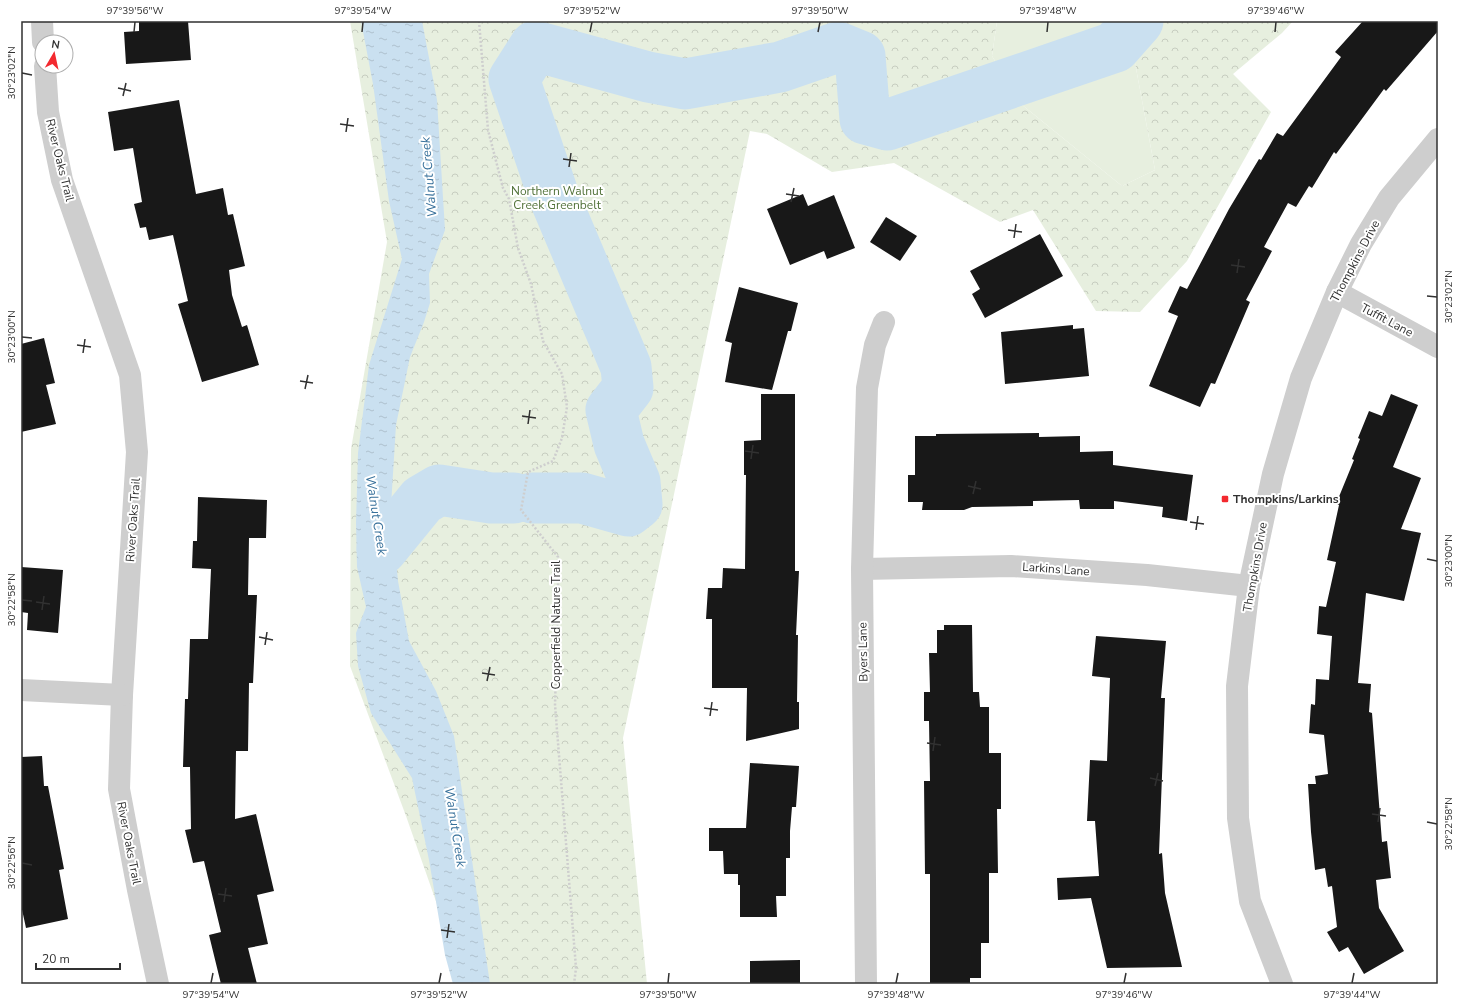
<svg xmlns="http://www.w3.org/2000/svg" width="1459" height="1005" font-family="'Nunito Sans',sans-serif">
<style>
.grass{fill:#e7efdf}
.forest{fill:url(#forest-crowns)}
.water{fill:url(#water-ripples)}
.lines{fill:none;stroke-linecap:round;stroke-linejoin:round}
.river{stroke:#cae0f0;stroke-width:51}
.building{fill:#181818}
.path{stroke:#cecece;stroke-width:2.5;stroke-dasharray:2 2;stroke-linecap:butt}
.minor{stroke:#cecece;stroke-width:22}
.tertiary{stroke:#cecece;stroke-width:22}
.ticks{fill:none;stroke:#313131;stroke-width:1.5}
.poi-dot{fill:#f3292f;stroke:#fff;stroke-width:1.5}
.labels{text-anchor:middle;stroke-width:4;stroke-linejoin:round;paint-order:stroke}
.street-label{font-size:12px;fill:#313131;stroke:#fff}
.park-label{font-size:12px;fill:#52723a;stroke:#fff}
.poi-label{font-size:12px;font-weight:bold;fill:#313131;stroke:#fff;text-anchor:start}
.water-label{font-size:13px;font-style:italic;fill:#38719b;stroke:#fff}
.neatline{fill:none;stroke:#313131;stroke-width:1.5}
.ticks-label{font-size:10px;text-anchor:middle;fill:#313131}
</style>
<defs>
<pattern id="forest-crowns" width="20" height="18" patternUnits="userSpaceOnUse"><rect width="20" height="18" fill="#e7efdf"/><path d="M2 6a3 3 0 1 1 6 0M12 15a3 3 0 1 1 6 0" fill="none" stroke="#c7cdc0"/></pattern>
<pattern id="water-ripples" width="26" height="14" patternUnits="userSpaceOnUse"><rect width="26" height="14" fill="#cae0f0"/><path d="M2 4q2-2 4 0t4 0M15 11q2-2 4 0t4 0" fill="none" stroke="#aec1ce"/></pattern>
</defs>
<rect width="100%" height="100%" fill="#fff"/>
<polygon class="grass" points="997,21 1112,21 1132,47 1155,170 1122,186 1021,104 992,56"/>
<polygon class="forest" points="350,21 997,21 992,56 1021,104 1122,186 1155,170 1132,47 1112,21 1293,21 1282,33 1233,74 1271,112 1187,261 1140,312 1096,311 1033,210 1000,222 894,163 832,172 767,134 750,131 623,738 647,984 465,984 406,816 350,666 351,449 387,242"/>
<polygon class="water" points="361,21 422,21 437,100 445,230 429,274 430,303 424,322 410,357 396,425 391,506 398,581 409,641 436,691 454,736 490,984 453,984 445,955 429,860 412,778 371,713 358,666 356,633 366,607 357,567 356,523 358,453 369,365 402,259 389,201 373,84"/>
<g class="lines">
<g class="river">
<polyline points="532,498 582,498 628,511 637,504 635,482 619,444 611,410 628,388 626,367 553,194 514,79 535,46 648,77 685,84 780,67 838,47 860,56 865,119 887,125 1115,47 1138,21"/>
<polyline points="382,549 422,500 439,490 491,498 514,498"/>
</g>
</g>
<g class="building">
<polygon points="139,21 188,21 191,60 126,64 124,32 139,31"/>
<polygon points="1363,21 1438,21 1438,31 1386,91 1384,89 1336,154 1334,152 1312,188 1309,186 1296,207 1288,203 1264,247 1272,251 1246,300 1250,302 1215,384 1211,383 1200,407 1149,386 1178,316 1168,312 1180,286 1187,289 1229,209 1259,159 1261,160 1277,133 1283,136 1341,57 1335,52"/>
<polygon points="179,100 196,194 223,188 228,215 233,214 245,266 229,270 232,295 242,327 247,325 259,365 202,382 178,304 188,301 173,235 149,240 146,227 140,228 134,204 142,202 133,148 114,151 108,112"/>
<polygon points="803,194 808,206 834,195 855,248 827,259 824,251 790,265 767,209"/>
<polygon points="886,217 917,236 900,261 870,242"/>
<polygon points="1040,234 1063,276 985,318 972,294 980,289 970,271"/>
<polygon points="739,287 798,303 791,331 788,331 772,390 725,382 732,343 725,341"/>
<polygon points="1073,325 1073,329 1084,328 1089,376 1005,384 1001,332"/>
<polygon points="44,338 55,383 46,385 56,424 21,432 21,344"/>
<polygon points="761,394 795,394 795,571 799,571 796,635 798,635 797,702 799,702 799,729 746,741 747,688 712,688 712,619 706,619 708,588 722,588 723,568 745,569 746,475 744,475 744,441 761,440"/>
<polygon points="1391,394 1418,405 1393,467 1421,478 1401,529 1421,533 1404,601 1366,593 1358,683 1371,684 1369,712 1372,713 1382,842 1387,841 1391,878 1376,880 1379,908 1404,951 1364,974 1348,947 1339,952 1327,932 1337,927 1332,886 1328,887 1325,868 1315,870 1311,832 1308,784 1316,784 1315,776 1328,774 1324,735 1309,733 1311,704 1315,705 1316,679 1329,680 1332,636 1317,634 1319,606 1326,607 1336,562 1327,560 1339,505 1336,504 1354,460 1352,459 1360,439 1358,438 1369,411 1382,416"/>
<polygon points="1039,433 1039,437 1080,436 1080,452 1113,451 1113,465 1193,475 1187,521 1162,517 1163,507 1114,501 1114,509 1080,509 1079,500 1033,501 1033,506 972,507 964,510 922,510 923,502 908,502 908,475 915,475 915,436 936,436 936,434"/>
<polygon points="198,497 267,500 266,538 249,538 248,595 257,595 253,683 249,683 248,751 236,751 235,819 256,814 274,891 257,895 268,944 248,948 257,984 221,984 209,935 221,932 204,861 193,863 185,830 191,829 190,767 183,767 185,699 188,699 190,639 208,639 211,569 192,568 193,541 197,541"/>
<polygon points="21,567 63,570 58,633 27,630 28,613 21,612"/>
<polygon points="944,625 972,625 973,692 979,692 980,707 989,707 989,753 1001,753 1001,809 997,809 998,873 989,873 989,943 981,943 981,978 970,978 970,984 930,984 930,874 925,874 924,781 930,781 929,721 924,721 924,692 930,692 929,653 937,653 937,630 944,630"/>
<polygon points="1096,636 1166,641 1161,698 1165,698 1159,854 1162,853 1165,893 1182,967 1107,968 1091,898 1058,900 1057,878 1099,876 1095,821 1087,821 1090,760 1107,761 1110,678 1092,676"/>
<polygon points="42,756 44,786 48,786 64,869 59,870 68,919 26,928 21,905 21,757"/>
<polygon points="750,763 799,766 796,807 792,807 790,831 790,858 786,858 786,896 776,896 777,917 740,917 740,885 738,885 738,874 724,874 723,851 709,851 709,828 746,828"/>
<polygon points="800,960 800,984 750,984 750,961"/>
</g>
<g class="lines">
<polyline class="path" points="479,21 488,130 503,188 509,199 518,248 531,284 543,341 562,374 567,407 562,438 553,461 528,472 521,510 558,557 558,605 555,705 576,968 574,984"/>
<g class="minor">
<polyline points="42,21 43,42"/>
<polyline points="45,66 48,112 62,180 130,375 137,452 122,695 119,789 138,890 158,984"/>
<polyline points="1337,292 1438,347"/>
<polyline points="862,569 1011,566 1147,575 1249,586"/>
<polyline points="21,690 122,695"/>
<polyline points="866,984 862,569 867,388 875,345 884,322"/>
</g>
<polyline class="tertiary" points="1282,984 1250,901 1238,818 1237,686 1249,586 1273,474 1301,378 1337,292 1361,244 1389,198 1438,139"/>
</g>
<path class="ticks" d="M134 32 135 22M362 32 363 22M590 32 592 22M818 32 820 22M1047 32 1048 22M1275 32 1276 22M22 73 32 75M118 88 131 91M123 96 126 83M340 124 354 126M346 132 348 118M563 159 577 161M569 167 571 153M786 194 799 196M791 202 794 188M1008 230 1022 232M1014 238 1016 224M1231 265 1245 267M1237 273 1239 259M1427 296 1437 297M22 337 32 338M77 345 91 347M83 353 85 339M300 381 313 383M305 389 308 375M522 416 536 418M528 424 530 410M745 451 759 453M751 459 753 445M968 486 981 489M973 494 976 481M1190 522 1204 524M1196 530 1198 516M1427 559 1437 561M22 600 32 601M36 602 50 604M42 610 44 596M259 637 273 640M265 645 267 632M482 673 495 675M487 681 490 667M704 708 718 710M710 716 712 702M927 743 941 745M933 751 935 737M1150 778 1163 781M1155 786 1158 773M1372 814 1386 816M1378 822 1380 808M1427 822 1437 824M22 863 32 865M218 894 232 896M224 902 226 888M441 930 455 932M447 938 449 924M211 983 213 973M439 983 441 973M668 983 669 973M896 983 898 973M1124 983 1126 973M1352 983 1354 973"/>
<rect class="poi-dot" x="1221" y="495" width="8" height="8" rx="2"/>
<g class="labels">
<g class="street-label">
<text transform="translate(60 160) rotate(76)" y="4">River Oaks Trail</text>
<text transform="translate(1355 261) rotate(-62)" y="4">Thompkins Drive</text>
<text transform="translate(1387 320) rotate(28)" y="4">Tuffit Lane</text>
<text transform="translate(133 520) rotate(-86)" y="4">River Oaks Trail</text>
<text transform="translate(1255 567) rotate(-80)" y="4">Thompkins Drive</text>
<text transform="translate(1056 569) rotate(4)" y="4">Larkins Lane</text>
<text transform="translate(556 625) rotate(-90)" y="4">Copperfield Nature Trail</text>
<text transform="translate(863 652) rotate(-91)" y="4">Byers Lane</text>
<text transform="translate(129 843) rotate(79)" y="4">River Oaks Trail</text>
</g>
<g class="park-label">
<text x="557" y="195">Northern Walnut<tspan x="557" dy="14">Creek Greenbelt</tspan></text>
</g>
<g class="poi-label">
<text x="1233" y="503">Thompkins/Larkins</text>
</g>
<g class="water-label">
<text transform="translate(428 177) rotate(-95)" y="5">Walnut Creek</text>
<text transform="translate(377 515) rotate(81)" y="5">Walnut Creek</text>
<text transform="translate(456 827) rotate(81)" y="5">Walnut Creek</text>
</g>
</g>
<rect width="1459" height="1005" fill="none" stroke="#ffffff" stroke-width="44"/>
<g transform="translate(54 54) rotate(9)"><circle r="19" fill="#ffffff" stroke="#adadad"/>
<path d="M0-3L7 15L0 10L-7 15Z" fill="#f3292f"/>
<text y="-6" font-size="11" font-weight="bold" text-anchor="middle" fill="#313131">N</text>
</g>
<path d="M36 963v6h84v-6" fill="none" stroke="#313131" stroke-width="2"/>
<text x="42" y="963" font-size="12" fill="#313131" stroke="#ffffff" stroke-width="3" paint-order="stroke">20 m</text>
<rect x="22" y="22" width="1415" height="961" class="neatline"/>
<g class="ticks-label">
<text x="135" y="14">97°39'56"W</text>
<text x="363" y="14">97°39'54"W</text>
<text x="592" y="14">97°39'52"W</text>
<text x="820" y="14">97°39'50"W</text>
<text x="1048" y="14">97°39'48"W</text>
<text x="1276" y="14">97°39'46"W</text>
<text transform="translate(11 73) rotate(-90)" y="4">30°23'02"N</text>
<text transform="translate(1448 297) rotate(-90)" y="4">30°23'02"N</text>
<text transform="translate(11 337) rotate(-90)" y="4">30°23'00"N</text>
<text transform="translate(1448 561) rotate(-90)" y="4">30°23'00"N</text>
<text transform="translate(11 600) rotate(-90)" y="4">30°22'58"N</text>
<text transform="translate(1448 824) rotate(-90)" y="4">30°22'58"N</text>
<text transform="translate(11 863) rotate(-90)" y="4">30°22'56"N</text>
<text x="211" y="998">97°39'54"W</text>
<text x="439" y="998">97°39'52"W</text>
<text x="668" y="998">97°39'50"W</text>
<text x="896" y="998">97°39'48"W</text>
<text x="1124" y="998">97°39'46"W</text>
<text x="1352" y="998">97°39'44"W</text>
</g>
</svg>
